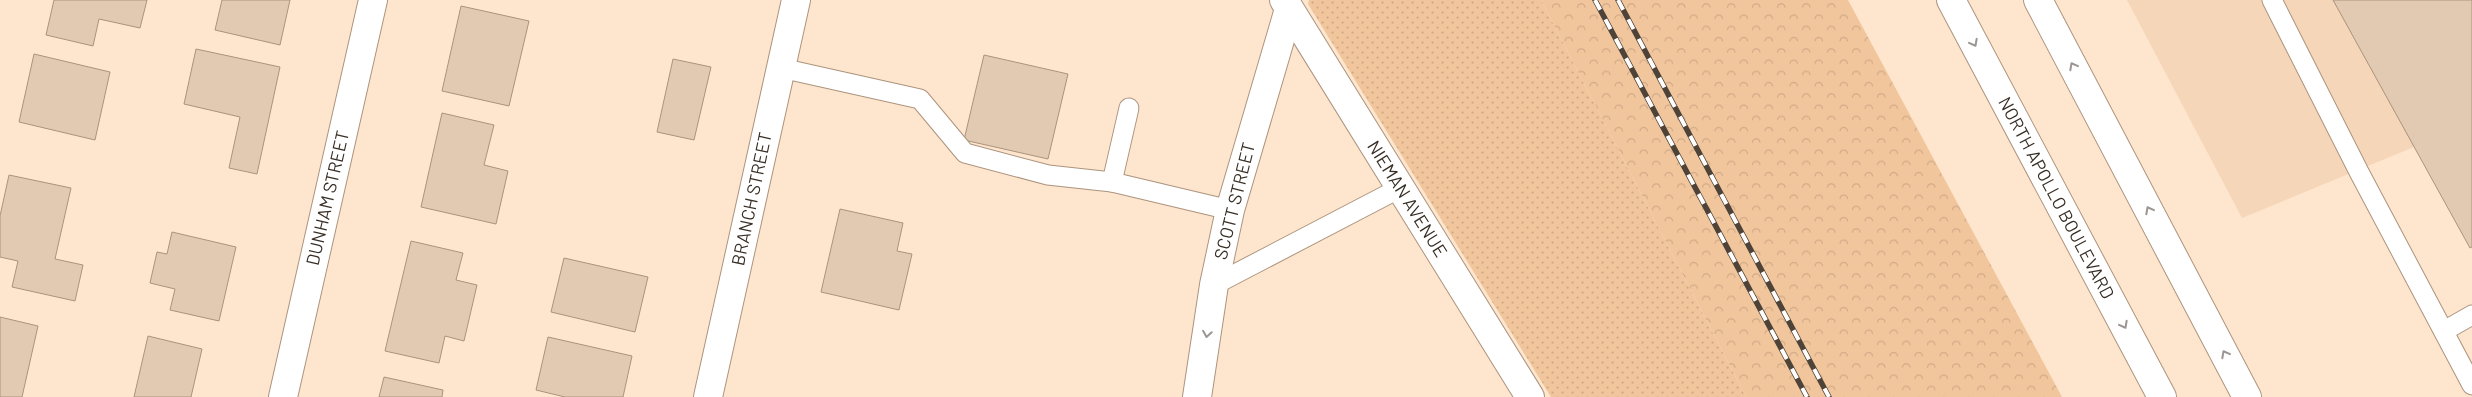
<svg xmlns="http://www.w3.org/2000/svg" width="2472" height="397" font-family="Barlow,sans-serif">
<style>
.built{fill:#f5d6b9}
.grass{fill:url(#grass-dots)}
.forest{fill:url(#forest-crowns)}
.building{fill:#e2c9b2;stroke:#aa937d}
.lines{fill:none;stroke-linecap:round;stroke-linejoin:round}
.lane-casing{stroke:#ac947e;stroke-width:21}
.street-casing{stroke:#ac947e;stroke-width:30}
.secondary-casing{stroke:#ac947e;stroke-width:30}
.lane{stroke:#fff;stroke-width:19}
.street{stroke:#fff;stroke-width:28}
.secondary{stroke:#fff;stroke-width:28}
.rail-casing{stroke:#4e4338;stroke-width:5.5}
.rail{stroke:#fff;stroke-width:4;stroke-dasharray:11;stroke-linecap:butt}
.oneway{stroke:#9b9692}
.labels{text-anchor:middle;stroke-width:4;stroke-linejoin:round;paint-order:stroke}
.street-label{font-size:18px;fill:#372e25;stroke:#fff}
</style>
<defs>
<pattern id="grass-dots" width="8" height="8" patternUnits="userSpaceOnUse" patternTransform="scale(1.25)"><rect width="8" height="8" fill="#f2c69d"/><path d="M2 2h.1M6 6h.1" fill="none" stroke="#d0aa87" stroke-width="1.8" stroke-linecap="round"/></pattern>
<pattern id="forest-crowns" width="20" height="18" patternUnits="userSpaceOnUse" patternTransform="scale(1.25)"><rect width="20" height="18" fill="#f2c69d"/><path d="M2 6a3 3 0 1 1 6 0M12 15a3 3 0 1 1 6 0" fill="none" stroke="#d0aa87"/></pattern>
</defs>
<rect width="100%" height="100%" fill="#fee5cd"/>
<polygon class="built" points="2127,0 2472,0 2414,147 2242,218"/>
<polygon class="grass" points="1309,0 1541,0 1746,397 1551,397 1308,4"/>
<polygon class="forest" points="1541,0 1848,0 2062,397 1746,397"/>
<g class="building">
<polygon points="54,0 147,0 140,28 99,19 93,46 46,35"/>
<polygon points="222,0 290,0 280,45 215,30"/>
<polygon points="2333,0 2472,0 2472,247 2470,248"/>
<polygon points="461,6 529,21 509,106 442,91"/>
<polygon points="196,49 280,67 257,174 229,168 240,117 184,104"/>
<polygon points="34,54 110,72 95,140 19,122"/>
<polygon points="984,55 1068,74 1048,159 964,140"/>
<polygon points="673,59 711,67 694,140 657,132"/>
<polygon points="442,113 494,125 484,165 508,171 496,224 421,207"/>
<polygon points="9,175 71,188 55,259 83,265 75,301 12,287 18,261 0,257 0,216"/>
<polygon points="840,209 903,223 897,251 912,254 899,310 821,292"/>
<polygon points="172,232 236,247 219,321 170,310 175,289 150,283 157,252 167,254"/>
<polygon points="411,241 463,253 456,280 477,285 464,341 445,336 439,363 385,351"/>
<polygon points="564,258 648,277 635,332 551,312"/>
<polygon points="0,317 38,326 22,397 0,397"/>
<polygon points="148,336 202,349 191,397 134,397"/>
<polygon points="548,337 632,356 623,397 565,397 536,390"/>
<polygon points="384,377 443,390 442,397 379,397"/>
</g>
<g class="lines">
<defs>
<g id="lane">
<polyline points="2272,0 2359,172 2472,385"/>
<polyline points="781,68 920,99 965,153 1048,175 1112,182"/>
<polyline points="1129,108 1112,182 1230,210"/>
<polyline points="1214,285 1400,188"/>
<polyline points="2444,331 2472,315"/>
</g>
<g id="street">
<polyline points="283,397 373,0"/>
<polyline points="708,397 796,0"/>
<polyline points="1197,397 1214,285 1230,210 1289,9"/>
</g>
<g id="secondary">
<polyline points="1284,0 1530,397"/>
<polyline points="1951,0 2162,397"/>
<polyline points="2038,0 2247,397"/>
</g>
</defs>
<use href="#lane" class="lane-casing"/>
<use href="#street" class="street-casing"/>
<use href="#secondary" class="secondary-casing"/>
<use href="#lane" class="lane"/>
<use href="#street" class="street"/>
<use href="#secondary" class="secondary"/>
<defs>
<g id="rail">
<polyline points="1595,0 1807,397"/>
<polyline points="1618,0 1829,397"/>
</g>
</defs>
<use href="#rail" class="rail-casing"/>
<use href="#rail" class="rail"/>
</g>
<defs><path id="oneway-chevron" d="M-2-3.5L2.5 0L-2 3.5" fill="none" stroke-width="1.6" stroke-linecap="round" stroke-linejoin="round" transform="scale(1.25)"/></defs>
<g class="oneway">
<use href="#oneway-chevron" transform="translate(1974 43) rotate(62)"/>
<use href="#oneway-chevron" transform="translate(2073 66) rotate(-118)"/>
<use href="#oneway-chevron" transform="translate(2149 210) rotate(-118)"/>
<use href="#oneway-chevron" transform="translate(2124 325) rotate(62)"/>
<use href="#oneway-chevron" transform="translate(1207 334) rotate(99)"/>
<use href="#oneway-chevron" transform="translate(2225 354) rotate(-118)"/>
</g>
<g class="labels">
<g class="street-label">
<text transform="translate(328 198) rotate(-77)" y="6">DUNHAM STREET</text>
<text transform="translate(2056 198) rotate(62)" y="6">NORTH APOLLO BOULEVARD</text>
<text transform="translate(752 199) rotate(-78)" y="6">BRANCH STREET</text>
<text transform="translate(1407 199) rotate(58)" y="6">NIEMAN AVENUE</text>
<text transform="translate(1235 201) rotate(-76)" y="6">SCOTT STREET</text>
</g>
</g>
</svg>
